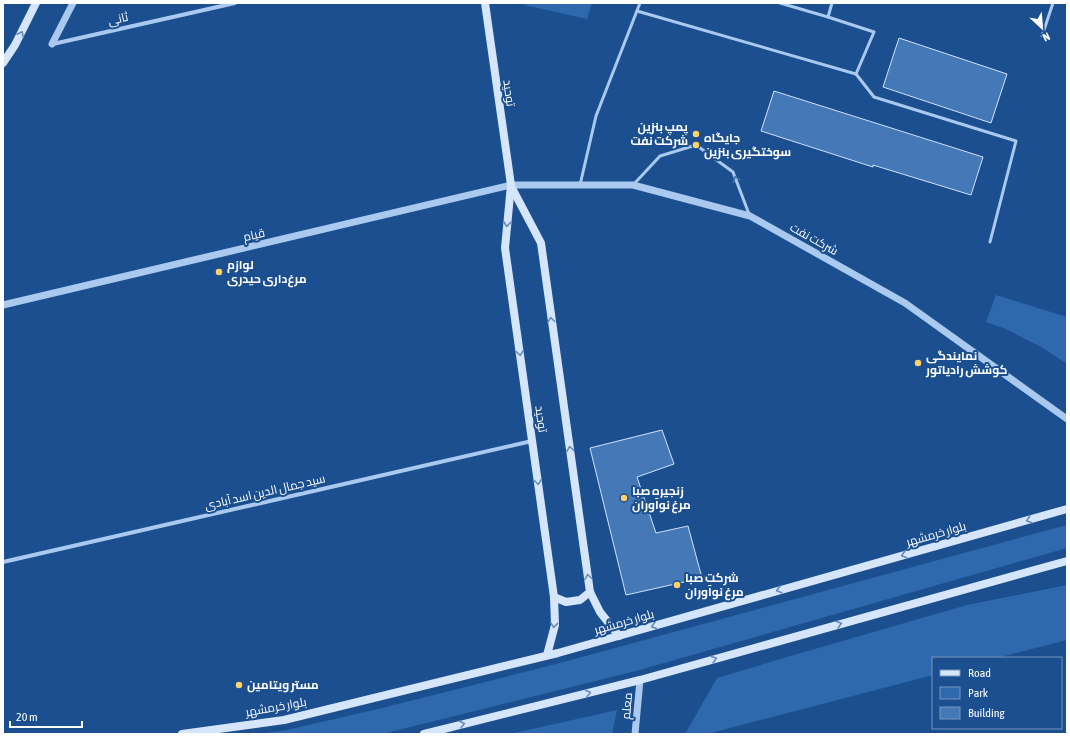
<svg xmlns="http://www.w3.org/2000/svg" width="1070" height="737" font-family="'Asap Condensed',Cairo,sans-serif">
<style>
.green{fill:#2e69ad}
.building{fill:#4478b7;stroke:#cfe3fa}
.lines{fill:none;stroke-linecap:round;stroke-linejoin:round}
.service{stroke:#a9c9ee;stroke-width:3}
.minor{stroke:#a9c9ee;stroke-width:4}
.tertiary{stroke:#a9c9ee;stroke-width:7}
.secondary{stroke:#d6e6fa;stroke-width:8}
.oneway{stroke:#668bba}
.oneway2{stroke:#4674ac}
.poi-dot{fill:#ffd166;stroke:#1b4f8f;stroke-width:1.5}
.labels{text-anchor:middle;stroke-width:4;stroke-linejoin:round;paint-order:stroke}
.street-label{font-size:12px;fill:#fff;stroke:#1b4f8f}
.poi-label{font-size:12px;font-weight:bold;fill:#fff;stroke:#1b4f8f;text-anchor:start}
</style>
<rect width="100%" height="100%" fill="#1b4f8f"/>
<g class="green">
<polygon points="524,3 592,3 587,19 525,5"/>
<polygon points="996,295 1067,317 1067,364 1043,348 1006,329 986,322"/>
<polygon points="1067,525 1067,548 636,671 382,734 259,734 287,730 382,708 556,664"/>
<polygon points="1067,585 1067,640 997,658 933,658 933,675 707,734 685,734 717,678 787,657 967,605"/>
<polygon points="617,710 612,734 510,734"/>
</g>
<g class="building">
<polygon points="899,38 1007,74 991,123 883,87"/>
<polygon points="774,91 983,157 971,195 873,165 873,167 761,131"/>
<polygon points="662,430 674,464 637,477 656,533 688,526 702,578 626,595 590,448"/>
</g>
<g class="lines">
<g class="service">
<polyline points="637,11 856,74 874,32 828,17 780,3"/>
<polyline points="828,17 832,3"/>
<polyline points="1042,36 1053,3"/>
<polyline points="856,74 874,97 1016,141 990,242"/>
<polyline points="634,184 660,156 696,145 733,172 749,214"/>
<polyline points="580,185 596,116 640,3"/>
</g>
<g class="minor">
<polyline points="53,44 235,3"/>
<polyline points="3,562 532,441"/>
</g>
<g class="tertiary">
<polyline points="52,44 73,3"/>
<polyline points="3,305 511,185 633,185 750,216 905,303 1067,419"/>
<polyline points="635,734 640,680"/>
</g>
<g class="secondary">
<polyline points="485,3 511,185 505,248 554,597 555,625 547,655"/>
<polyline points="3,63 15,45 36,3"/>
<polyline points="511,186 541,243 590,592 600,612 619,636"/>
<polyline points="554,597 566,602 580,600 590,592"/>
<polyline points="182,734 284,720 558,653 1067,509"/>
<polyline points="424,734 640,680 1067,561"/>
</g>
</g>
<defs><path id="oneway-chevron" d="M-2-3.5L2.5 0L-2 3.5" fill="none" stroke-width="1.6" stroke-linecap="round" stroke-linejoin="round"/></defs>
<g class="oneway">
<use href="#oneway-chevron" transform="translate(21 34) rotate(-64)"/>
<use href="#oneway-chevron" transform="translate(507 224) rotate(95)"/>
<use href="#oneway-chevron" transform="translate(551 320) rotate(-98)"/>
<use href="#oneway-chevron" transform="translate(520 353) rotate(82)"/>
<use href="#oneway-chevron" transform="translate(570 449) rotate(-98)"/>
<use href="#oneway-chevron" transform="translate(538 482) rotate(82)"/>
<use href="#oneway-chevron" transform="translate(1029 520) rotate(164)"/>
<use href="#oneway-chevron" transform="translate(904 555) rotate(164)"/>
<use href="#oneway-chevron" transform="translate(588 577) rotate(-98)"/>
<use href="#oneway-chevron" transform="translate(779 590) rotate(164)"/>
<use href="#oneway-chevron" transform="translate(839 624) rotate(-16)"/>
<use href="#oneway-chevron" transform="translate(554 625) rotate(96)"/>
<use href="#oneway-chevron" transform="translate(654 626) rotate(164)"/>
<use href="#oneway-chevron" transform="translate(714 659) rotate(-16)"/>
<use href="#oneway-chevron" transform="translate(588 693) rotate(-14)"/>
<use href="#oneway-chevron" transform="translate(462 724) rotate(-14)"/>
</g>
<use class="oneway2" href="#oneway-chevron" transform="translate(736 179) rotate(-111)"/>
<g class="poi-dot">
<circle cx="696" cy="134" r="4"/>
<circle cx="696" cy="145" r="4"/>
<circle cx="219" cy="272" r="4"/>
<circle cx="918" cy="363" r="4"/>
<circle cx="624" cy="498" r="4"/>
<circle cx="677" cy="585" r="4"/>
<circle cx="239" cy="685" r="4"/>
</g>
<g class="labels">
<g class="street-label">
<text transform="translate(118 19) rotate(-13)" y="4">ثانی</text>
<text transform="translate(509 93) rotate(82)" y="4">توحید</text>
<text transform="translate(254 235) rotate(-13)" y="4">قیام</text>
<text transform="translate(814 239) rotate(29)" y="4">شرکت نفت</text>
<text transform="translate(541 419) rotate(82)" y="4">توحید</text>
<text transform="translate(265 492) rotate(-13)" y="4">سید جمال الدین اسد آبادی</text>
<text transform="translate(936 534) rotate(-16)" y="4">بلوار خرمشهر</text>
<text transform="translate(624 622) rotate(-16)" y="4">بلوار خرمشهر</text>
<text transform="translate(627 706) rotate(-85)" y="4">معلم</text>
<text transform="translate(276 707) rotate(-10)" y="4">بلوار خرمشهر</text>
</g>
<g class="poi-label">
<text x="688" y="131" text-anchor="end">پمپ بنزین<tspan x="688" dy="14">شرکت نفت</tspan></text>
<text x="704" y="142">جایگاه<tspan x="704" dy="14">سوختگیرى بنزین</tspan></text>
<text x="227" y="269">لوازم<tspan x="227" dy="14">مرغ‌داری حیدری</tspan></text>
<text x="926" y="360">نمایندگی<tspan x="926" dy="14">کوشش رادیاتور</tspan></text>
<text x="632" y="495">زنجیره صبا<tspan x="632" dy="14">مرغ نوآوران</tspan></text>
<text x="685" y="582">شرکت صبا<tspan x="685" dy="14">مرغ نوآوران</tspan></text>
<text x="247" y="689">مستر ویتامین</text>
</g>
</g>
<rect width="1070" height="737" fill="none" stroke="#ffffff" stroke-width="8"/>
<rect x="932" y="657" width="130" height="72" fill="#1b4f8f" stroke="#7695bc"/>
<rect x="940" y="670" width="20" height="6" fill="#d6e6fa" stroke="#7695bc"/>
<text x="968" y="677" font-size="12" fill="#ffffff">Road</text>
<rect x="940" y="687" width="20" height="12" fill="#2e69ad" stroke="#7695bc"/>
<text x="968" y="697" font-size="12" fill="#ffffff">Park</text>
<rect x="940" y="707" width="20" height="12" fill="#4478b7" stroke="#7695bc"/>
<text x="968" y="717" font-size="12" fill="#ffffff">Building</text>
<g transform="translate(1042 28) rotate(154)" stroke="#1b4f8f" stroke-width="3" paint-order="stroke">
<path d="M0-3L7 15L0 10L-7 15Z" fill="#ffffff"/>
<text y="-6" font-size="11" font-weight="bold" text-anchor="middle" fill="#ffffff">N</text>
</g>
<path d="M10 721v6h72v-6" fill="none" stroke="#ffffff" stroke-width="2"/>
<text x="16" y="721" font-size="12" fill="#ffffff" stroke="#1b4f8f" stroke-width="3" paint-order="stroke">20 m</text>
</svg>
